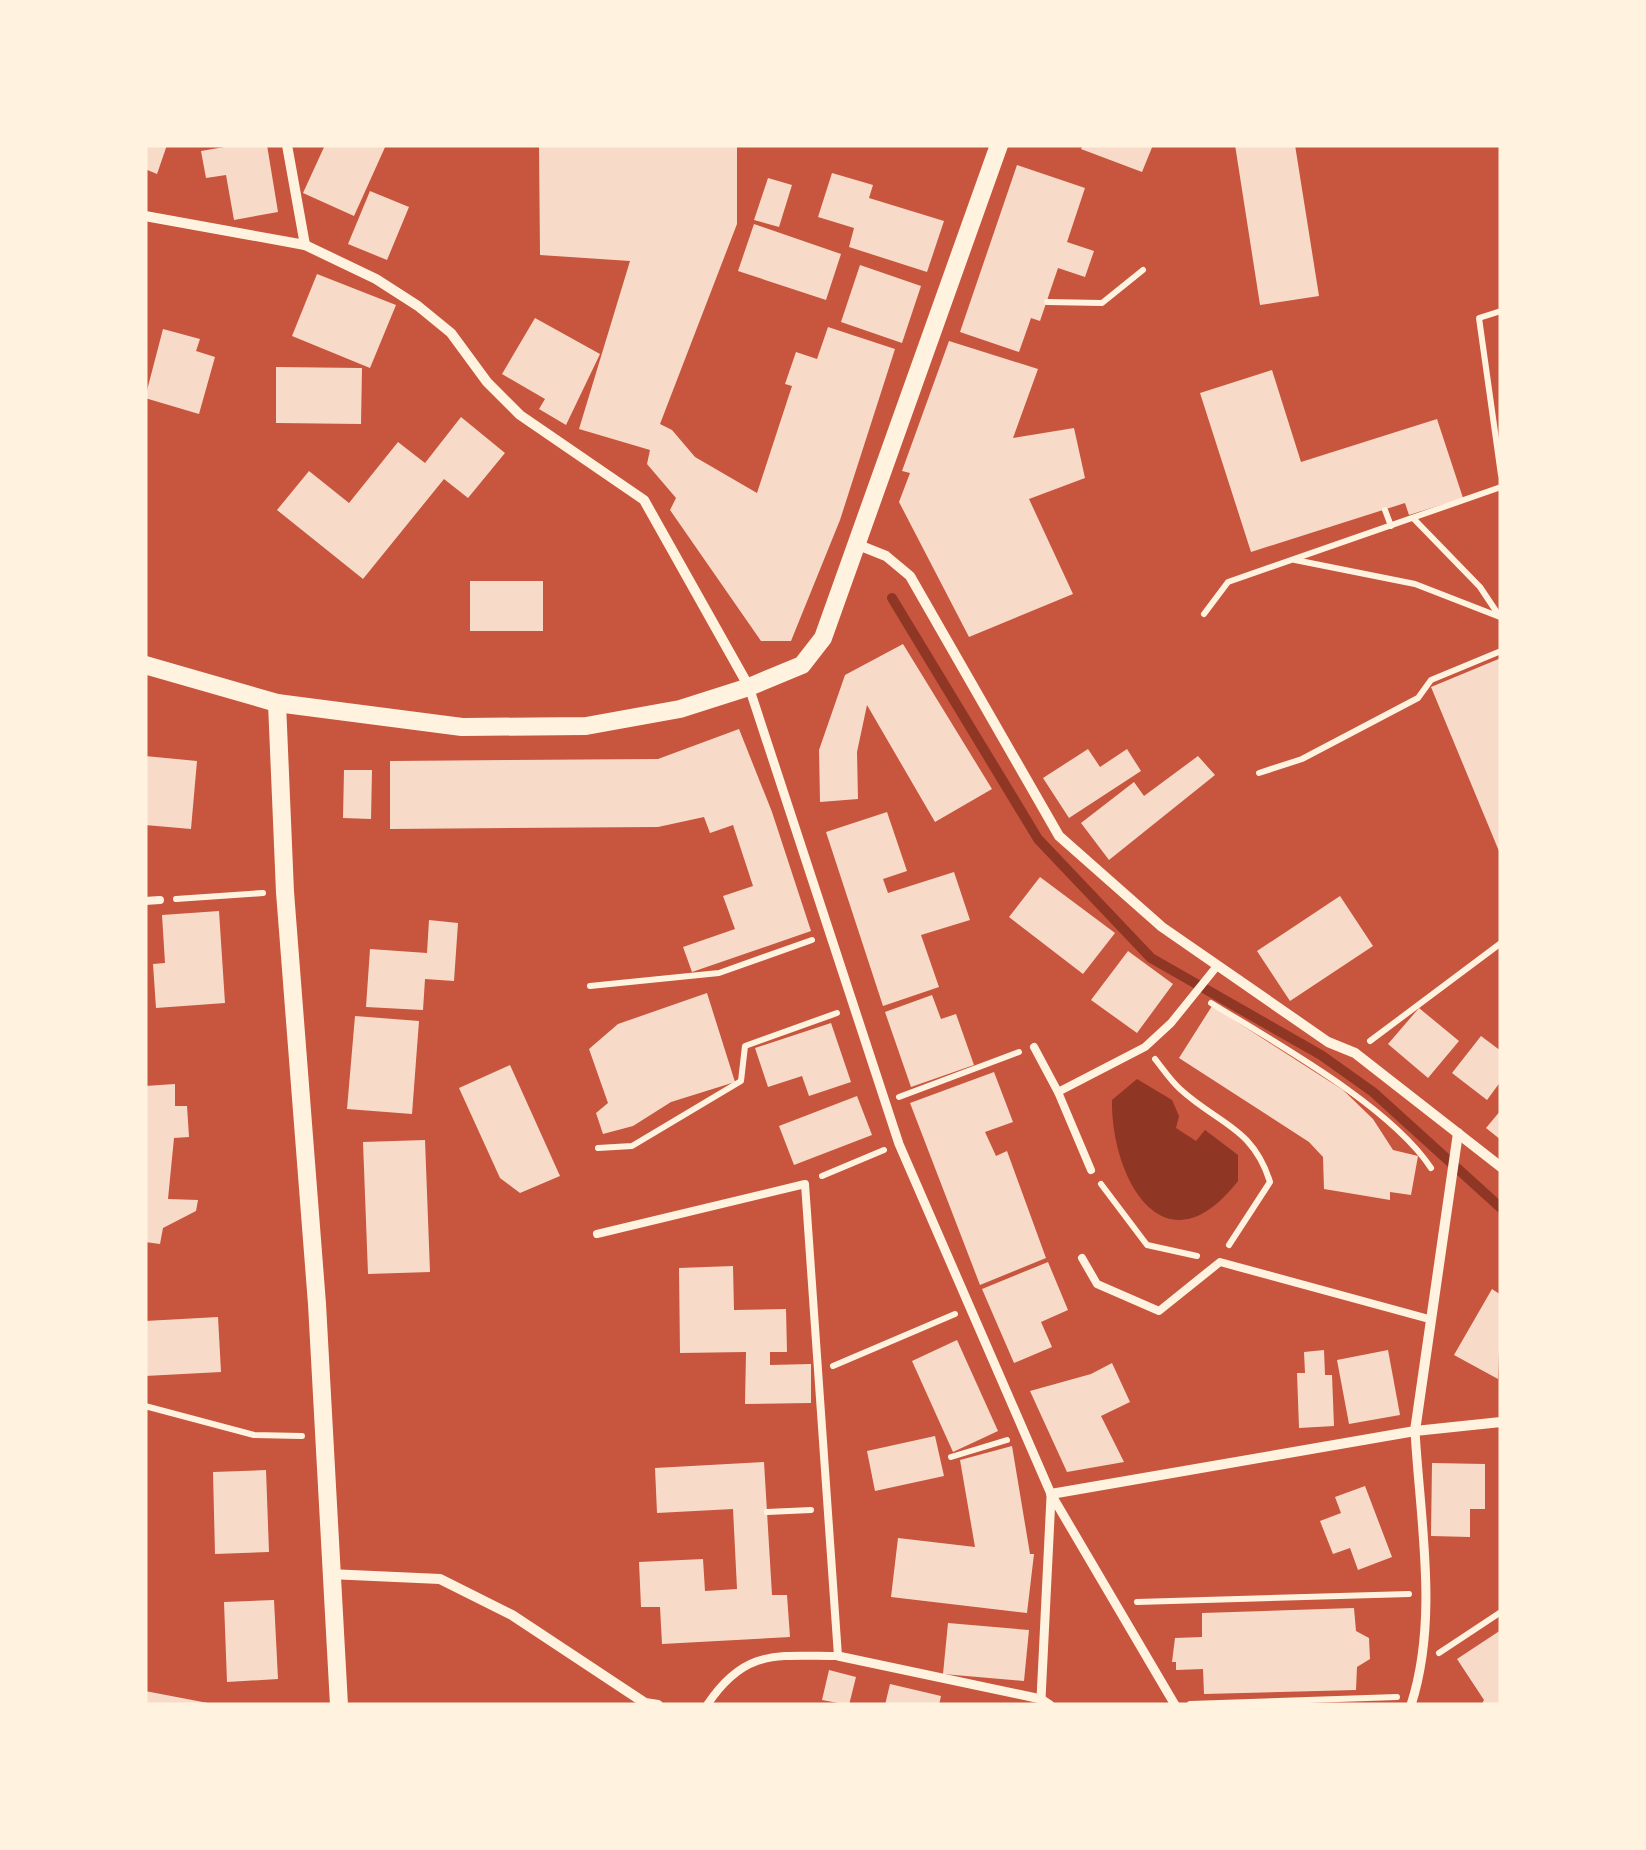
<svg xmlns="http://www.w3.org/2000/svg" width="1646" height="1850" font-family="Poppins,sans-serif">
<style>
.water{fill:#8f3625}
.lines{fill:none;stroke-linecap:round;stroke-linejoin:round}
.stream{stroke:#8f3625;stroke-width:10}
.building{fill:#f7dbc8}
.path{stroke:#fff3e0;stroke-width:6}
.service{stroke:#fff3e0;stroke-width:8}
.pedestrian{stroke:#fff3e0;stroke-width:9}
.minor{stroke:#fff3e0;stroke-width:10}
.tertiary{stroke:#fff3e0;stroke-width:18}
</style>
<rect width="100%" height="100%" fill="#c8553d"/>
<path class="water" d="M1137 1079 1172 1100 1179 1116 1176 1128 1196 1141 1205 1130 1238 1155V1181C1165 1275 1111 1179 1112 1100Z"/>
<g class="lines">
<polyline class="stream" points="892,598 1038,839 1151,958 1321,1055 1373,1092 1501,1208"/>
</g>
<g class="building">
<polygon points="145,145 167,145 157,174 145,169"/>
<polygon points="236,145 267,145 278,212 234,220 226,175 206,178 201,151"/>
<polygon points="325,145 386,145 354,216 303,193"/>
<polygon points="539,145 737,145 737,224 660,424 672,430 695,457 757,493 792,386 785,384 796,352 817,359 828,327 895,349 840,520 791,641 761,641 670,510 676,498 647,464 650,450 579,429 630,261 540,255"/>
<polygon points="1083,145 1153,145 1142,172 1081,149"/>
<polygon points="1235,145 1295,145 1319,296 1260,305"/>
<polygon points="1017,165 1085,188 1067,242 1094,251 1085,277 1058,268 1040,321 1031,318 1019,352 960,332"/>
<polygon points="832,173 873,185 869,198 944,221 927,272 849,247 854,228 818,217"/>
<polygon points="768,178 792,185 779,227 754,220"/>
<polygon points="370,191 409,207 387,260 348,244"/>
<polygon points="754,224 841,254 826,300 738,271"/>
<polygon points="860,265 921,286 902,343 841,322"/>
<polygon points="317,274 396,305 370,368 292,336"/>
<polygon points="535,318 600,354 566,425 539,409 545,399 502,374"/>
<polygon points="163,329 200,339 196,351 215,357 199,414 145,398"/>
<polygon points="949,341 1038,369 1013,438 1074,428 1085,478 1029,499 1073,594 969,637 899,502 910,473 902,471"/>
<polygon points="276,367 362,368 361,424 276,423"/>
<polygon points="1272,370 1301,462 1437,419 1463,498 1409,515 1405,503 1251,552 1200,393"/>
<polygon points="461,417 505,453 468,498 444,479 363,579 277,510 309,471 349,503 398,442 425,463"/>
<rect x="470" y="581" width="73" height="50"/>
<polygon points="903,644 992,789 935,822 867,705 857,752 858,799 820,802 819,750 845,675"/>
<polygon points="1501,658 1501,856 1431,687"/>
<polygon points="739,729 772,812 811,931 692,972 683,947 735,929 723,896 753,886 733,825 710,833 704,817 658,827 390,829 390,761 658,759"/>
<polygon points="1088,749 1100,767 1127,749 1141,771 1069,818 1043,778"/>
<polygon points="145,756 197,761 191,829 145,825"/>
<polygon points="1198,756 1215,775 1109,860 1081,823 1134,782 1144,796"/>
<polygon points="344,770 372,770 371,819 343,818"/>
<polygon points="887,812 907,871 883,879 888,893 954,872 970,920 921,935 939,987 883,1006 826,832"/>
<polygon points="1040,877 1115,933 1083,974 1009,917"/>
<polygon points="1340,896 1373,946 1290,1001 1257,951"/>
<polygon points="219,911 225,1003 156,1008 153,964 165,963 162,915"/>
<polygon points="429,920 458,923 454,981 425,979 423,1010 366,1007 370,949 427,953"/>
<polygon points="1128,951 1173,984 1137,1033 1091,1000"/>
<polygon points="707,993 735,1082 671,1102 633,1126 603,1134 596,1113 608,1103 589,1049 618,1024"/>
<polygon points="932,995 941,1019 956,1014 974,1065 911,1087 885,1012"/>
<polygon points="1212,1006 1343,1090 1373,1119 1393,1150 1418,1156 1411,1195 1390,1192 1390,1200 1324,1189 1323,1157 1309,1142 1179,1058"/>
<polygon points="1419,1008 1459,1041 1428,1078 1388,1044"/>
<polygon points="355,1016 419,1021 412,1114 347,1109"/>
<polygon points="831,1023 851,1082 809,1096 802,1076 768,1087 755,1048"/>
<polygon points="1481,1036 1501,1051 1501,1081 1487,1100 1452,1073"/>
<polygon points="510,1065 560,1176 520,1193 500,1178 459,1088"/>
<polygon points="994,1072 1013,1122 985,1132 996,1156 1007,1151 1046,1258 980,1285 910,1103"/>
<polygon points="175,1084 175,1106 187,1106 189,1137 174,1138 168,1199 198,1200 196,1211 163,1228 160,1244 145,1242 145,1086"/>
<polygon points="857,1096 872,1135 794,1165 779,1126"/>
<polygon points="1501,1110 1501,1140 1486,1128"/>
<polygon points="425,1140 430,1272 368,1274 363,1142"/>
<polygon points="1048,1262 1068,1310 1041,1322 1052,1347 1014,1363 982,1289"/>
<polygon points="733,1266 734,1310 786,1309 787,1352 770,1352 770,1365 811,1364 811,1403 745,1404 746,1352 680,1353 679,1268"/>
<polygon points="1492,1289 1501,1295 1498,1379 1454,1355"/>
<polygon points="218,1317 221,1372 145,1376 145,1321"/>
<polygon points="957,1340 998,1431 953,1452 912,1361"/>
<polygon points="1324,1350 1325,1375 1332,1375 1334,1426 1299,1428 1297,1373 1305,1373 1304,1352"/>
<polygon points="1388,1350 1400,1415 1349,1424 1337,1360"/>
<polygon points="1112,1363 1130,1402 1101,1416 1124,1462 1067,1472 1030,1391 1091,1374"/>
<polygon points="935,1436 944,1476 875,1491 867,1451"/>
<polygon points="1012,1446 1030,1554 1034,1554 1027,1613 891,1597 898,1538 975,1547 960,1460"/>
<polygon points="764,1462 772,1595 787,1595 790,1637 662,1644 660,1607 641,1607 639,1562 703,1559 705,1591 737,1589 733,1509 657,1513 655,1468"/>
<polygon points="1432,1463 1485,1464 1485,1509 1470,1509 1470,1537 1431,1536"/>
<polygon points="266,1470 269,1552 215,1554 213,1472"/>
<polygon points="1365,1486 1392,1557 1358,1570 1350,1548 1333,1554 1320,1521 1341,1513 1335,1497"/>
<polygon points="274,1600 278,1679 227,1682 224,1602"/>
<polygon points="1354,1608 1356,1631 1369,1638 1370,1659 1357,1667 1356,1690 1204,1694 1203,1669 1176,1670 1176,1662 1172,1662 1175,1638 1202,1637 1202,1613"/>
<polygon points="948,1623 1029,1630 1024,1681 943,1674"/>
<polygon points="1501,1630 1501,1705 1481,1705 1484,1700 1457,1659"/>
<polygon points="829,1670 856,1677 849,1705 822,1700"/>
<polygon points="890,1684 941,1696 939,1705 885,1705"/>
<polygon points="145,1691 208,1703 208,1705 145,1705"/>
</g>
<g class="lines">
<g class="path">
<polyline points="1047,302 1102,303 1143,270"/>
<polyline points="1501,311 1479,318 1501,475"/>
<polyline points="1385,510 1391,526"/>
<polyline points="1413,518 1480,587 1498,614"/>
<polyline points="1295,560 1415,584 1500,617"/>
<polyline points="1204,614 1228,582 1501,487"/>
<polyline points="1259,773 1302,759 1418,698 1431,680 1501,651"/>
<polyline points="176,899 263,893"/>
<polyline points="590,986 719,973 812,940"/>
<path d="M1211 1003C1276 1043 1390 1106 1431 1168"/>
<polyline points="1370,1041 1501,943"/>
<path d="M1155 1059C1163 1069 1171 1081 1180 1089 1218 1124 1253 1127 1270 1182L1229 1245"/>
<polyline points="899,1097 1019,1052"/>
<polyline points="598,1148 632,1146 741,1081 745,1046 837,1013"/>
<polyline points="822,1176 884,1150"/>
<polyline points="1101,1184 1147,1245 1197,1256"/>
<polyline points="833,1366 955,1314"/>
<polyline points="145,1406 254,1435 302,1436"/>
<polyline points="951,1457 1007,1440"/>
<polyline points="767,1512 811,1510"/>
<polyline points="1137,1602 1409,1594"/>
<polyline points="1439,1653 1501,1612"/>
<polyline points="1190,1704 1397,1697"/>
</g>
<g class="service">
<polyline points="145,901 160,900"/>
<polyline points="1034,1047 1058,1092 1145,1047 1171,1023 1217,966"/>
<polyline points="1058,1092 1091,1170"/>
<path d="M597 1234 805 1184 838 1656C776 1656 745 1648 707 1705"/>
<polyline points="1082,1258 1097,1284 1159,1311 1220,1262 1429,1319"/>
</g>
<g class="pedestrian">
<polyline points="749,687 899,1144 1051,1494 1175,1705"/>
<polyline points="838,1656 1041,1699 1050,1705"/>
<polyline points="1041,1699 1051,1497"/>
<path d="M1411 1705C1439 1619 1420 1520 1415 1431"/>
</g>
<g class="minor">
<polyline points="287,145 305,245"/>
<polyline points="145,216 305,245 376,279 418,306 451,333 487,382 520,415 644,500 749,687"/>
<polyline points="856,544 886,556 910,576 1059,836 1162,927 1328,1042 1355,1053 1501,1167"/>
<polyline points="1415,1431 1458,1133"/>
<polyline points="1051,1494 1415,1431 1501,1422"/>
<polyline points="329,1574 440,1579 512,1615 645,1703 658,1705"/>
</g>
<g class="tertiary">
<polyline points="145,665 277,703 462,727 586,726 680,709 749,687 802,665 823,638 999,145"/>
<polyline points="277,703 285,892 317,1304 339,1705"/>
</g>
</g>
<rect width="1646" height="1850" fill="none" stroke="#fff3e0" stroke-width="295"/>
</svg>
